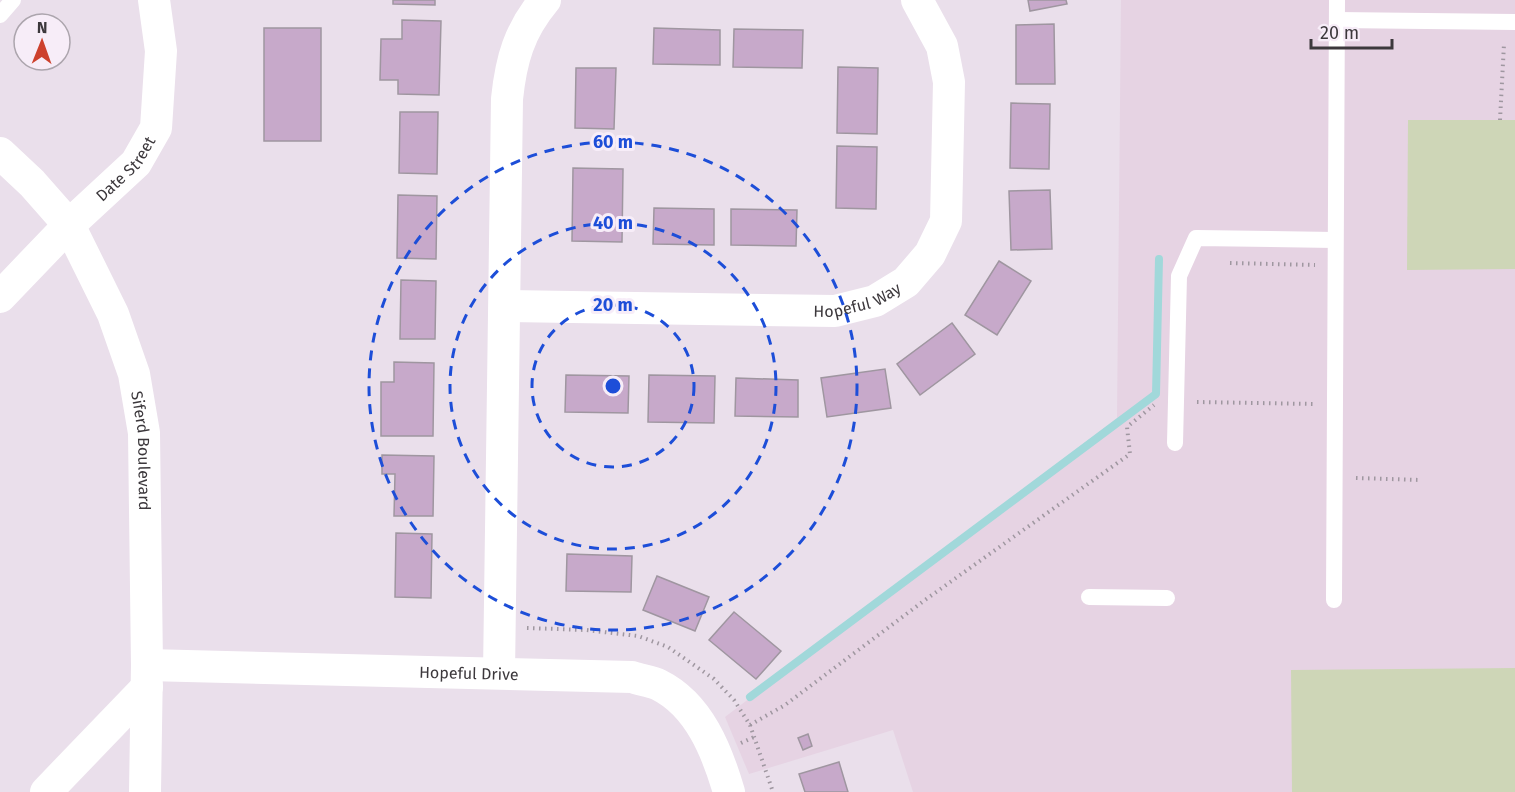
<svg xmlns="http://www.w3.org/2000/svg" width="1515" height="792" font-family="'Fira Sans',sans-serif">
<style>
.education{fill:#e6d3e3}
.green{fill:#ced6b7}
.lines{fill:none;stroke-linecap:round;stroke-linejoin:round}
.stream{stroke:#a1d8da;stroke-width:8}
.building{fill:#c7a9ca;stroke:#9f96a0;stroke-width:1.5}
.path{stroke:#9f97a0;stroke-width:4;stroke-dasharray:1.5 4.5;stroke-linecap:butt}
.service{stroke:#fff;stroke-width:16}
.minor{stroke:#fff;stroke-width:32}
.ring{fill:none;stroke:#1d4ed8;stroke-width:3;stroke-dasharray:10 8}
.labels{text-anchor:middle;stroke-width:6;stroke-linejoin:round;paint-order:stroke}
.street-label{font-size:16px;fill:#3c383c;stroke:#f7edf8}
.centre{fill:#1d4ed8;stroke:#f7edf8;stroke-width:3}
.ring-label{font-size:18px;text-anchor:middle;font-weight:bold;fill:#1d4ed8;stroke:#f7edf8;stroke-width:6;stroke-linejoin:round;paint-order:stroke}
</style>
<rect width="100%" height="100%" fill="#eadfeb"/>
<polygon class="education" points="1121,0 1515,0 1515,792 913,792 893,730 749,774 725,717 1117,418"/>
<g class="green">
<polygon points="1408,120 1515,120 1515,269 1407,270"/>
<polygon points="1515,668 1515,792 1292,792 1291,670"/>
</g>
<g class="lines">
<polyline class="stream" points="750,697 1156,394 1159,259"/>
</g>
<g class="building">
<polygon points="393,0 435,0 435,5 393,4"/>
<polygon points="1028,0 1066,0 1067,4 1030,11"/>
<polygon points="402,20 441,21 439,95 398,94 398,80 380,80 381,39 402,39"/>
<polygon points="1054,24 1055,84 1016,84 1016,25"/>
<rect x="264" y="28" width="57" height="113"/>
<polygon points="654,28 720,30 720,65 653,64"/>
<polygon points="734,29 803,30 802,68 733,67"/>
<polygon points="838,67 878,68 877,134 837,133"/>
<polygon points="576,68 616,68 614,129 575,128"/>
<polygon points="1011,103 1050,104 1049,169 1010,168"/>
<polygon points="400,112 438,112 437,174 399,173"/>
<polygon points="837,146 877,147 876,209 836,208"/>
<polygon points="573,168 623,169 622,242 572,241"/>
<polygon points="1050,190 1052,249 1011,250 1009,191"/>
<polygon points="398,195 437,196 436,259 397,258"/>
<polygon points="654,208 714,209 714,245 653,244"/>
<polygon points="731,209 797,210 796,246 731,245"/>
<polygon points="999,261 1031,281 997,335 965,315"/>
<polygon points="401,280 436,281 435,339 400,339"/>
<polygon points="952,323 975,354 920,395 897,364"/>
<polygon points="394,362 434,363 433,436 381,436 381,382 394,382"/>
<polygon points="885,369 891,408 827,417 821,378"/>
<polygon points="566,375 629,376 628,413 565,412"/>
<polygon points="649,375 715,376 714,423 648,422"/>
<polygon points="736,378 798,380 798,417 735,416"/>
<polygon points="382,455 434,456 433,516 394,516 395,474 382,474"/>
<polygon points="396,533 432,534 431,598 395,597"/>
<polygon points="567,554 632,556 631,592 566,591"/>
<polygon points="657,576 709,597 695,631 643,610"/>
<polygon points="734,612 781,651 756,679 709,640"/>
<polygon points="808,734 812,746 803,750 798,738"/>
<polygon points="839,762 848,792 805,792 799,774"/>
</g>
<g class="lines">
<g class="path">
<polyline points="1500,120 1504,44"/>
<polyline points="1230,263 1315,265"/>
<polyline points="1197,402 1315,404"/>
<polyline points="1356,478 1421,480"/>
<polyline points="527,628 586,630 638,636 668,647 714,679 734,700 750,725 773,792"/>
<polyline points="750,725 785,705 925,600 1130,454 1127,427 1154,405"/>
<polyline points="741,743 754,737"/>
</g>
<g class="service">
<polyline points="0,15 13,0"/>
<polyline points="1337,20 1515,22"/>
<polyline points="1175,443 1179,276 1196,238 1335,240"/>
<polyline points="1089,597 1167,598"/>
<polyline points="1334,600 1337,0"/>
</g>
<g class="minor">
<path id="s1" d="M0 153 32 183 69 225 113 314 134 374 144 433 147 665 145 792"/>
<path id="s2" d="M0 297 69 225 136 163 156 128 161 51 154 0"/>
<path id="s3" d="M505 306 835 311 875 301 906 282 930 254 946 221 949 82 942 46 917 0"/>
<path id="s4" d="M147 665 632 677C640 680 651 681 659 685 699 705 717 751 729 792"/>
<path d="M499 673 507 99C511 60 519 31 545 0"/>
<polyline points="46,792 147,687"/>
</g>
</g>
<g class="ring">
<circle cx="613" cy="386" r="81"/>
<circle cx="613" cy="386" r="163"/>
<circle cx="613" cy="386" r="244"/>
</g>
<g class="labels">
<g class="street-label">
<text dy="6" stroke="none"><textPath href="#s2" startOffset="180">Date Street</textPath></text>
<text dy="6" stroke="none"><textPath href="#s3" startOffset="354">Hopeful Way</textPath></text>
<text dy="6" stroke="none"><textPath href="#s1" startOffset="340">Siferd Boulevard</textPath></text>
<text dy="6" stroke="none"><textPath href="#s4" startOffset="322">Hopeful Drive</textPath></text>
</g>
</g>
<circle cx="613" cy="386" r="9" class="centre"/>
<g class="ring-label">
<text x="613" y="148">60 m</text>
<text x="613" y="229">40 m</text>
<text x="613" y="311">20 m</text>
</g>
<g transform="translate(42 42) rotate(1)"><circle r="28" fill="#f7edf8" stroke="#aca5ad" stroke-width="1.5"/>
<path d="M0-4.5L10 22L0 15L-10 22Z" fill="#cd412d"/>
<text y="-9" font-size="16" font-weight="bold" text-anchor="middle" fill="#3c383c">N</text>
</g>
<path d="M1311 39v9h81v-9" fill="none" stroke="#3c383c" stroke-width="3"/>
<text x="1320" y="39" font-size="18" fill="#3c383c" stroke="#f7edf8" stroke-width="4.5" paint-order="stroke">20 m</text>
</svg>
